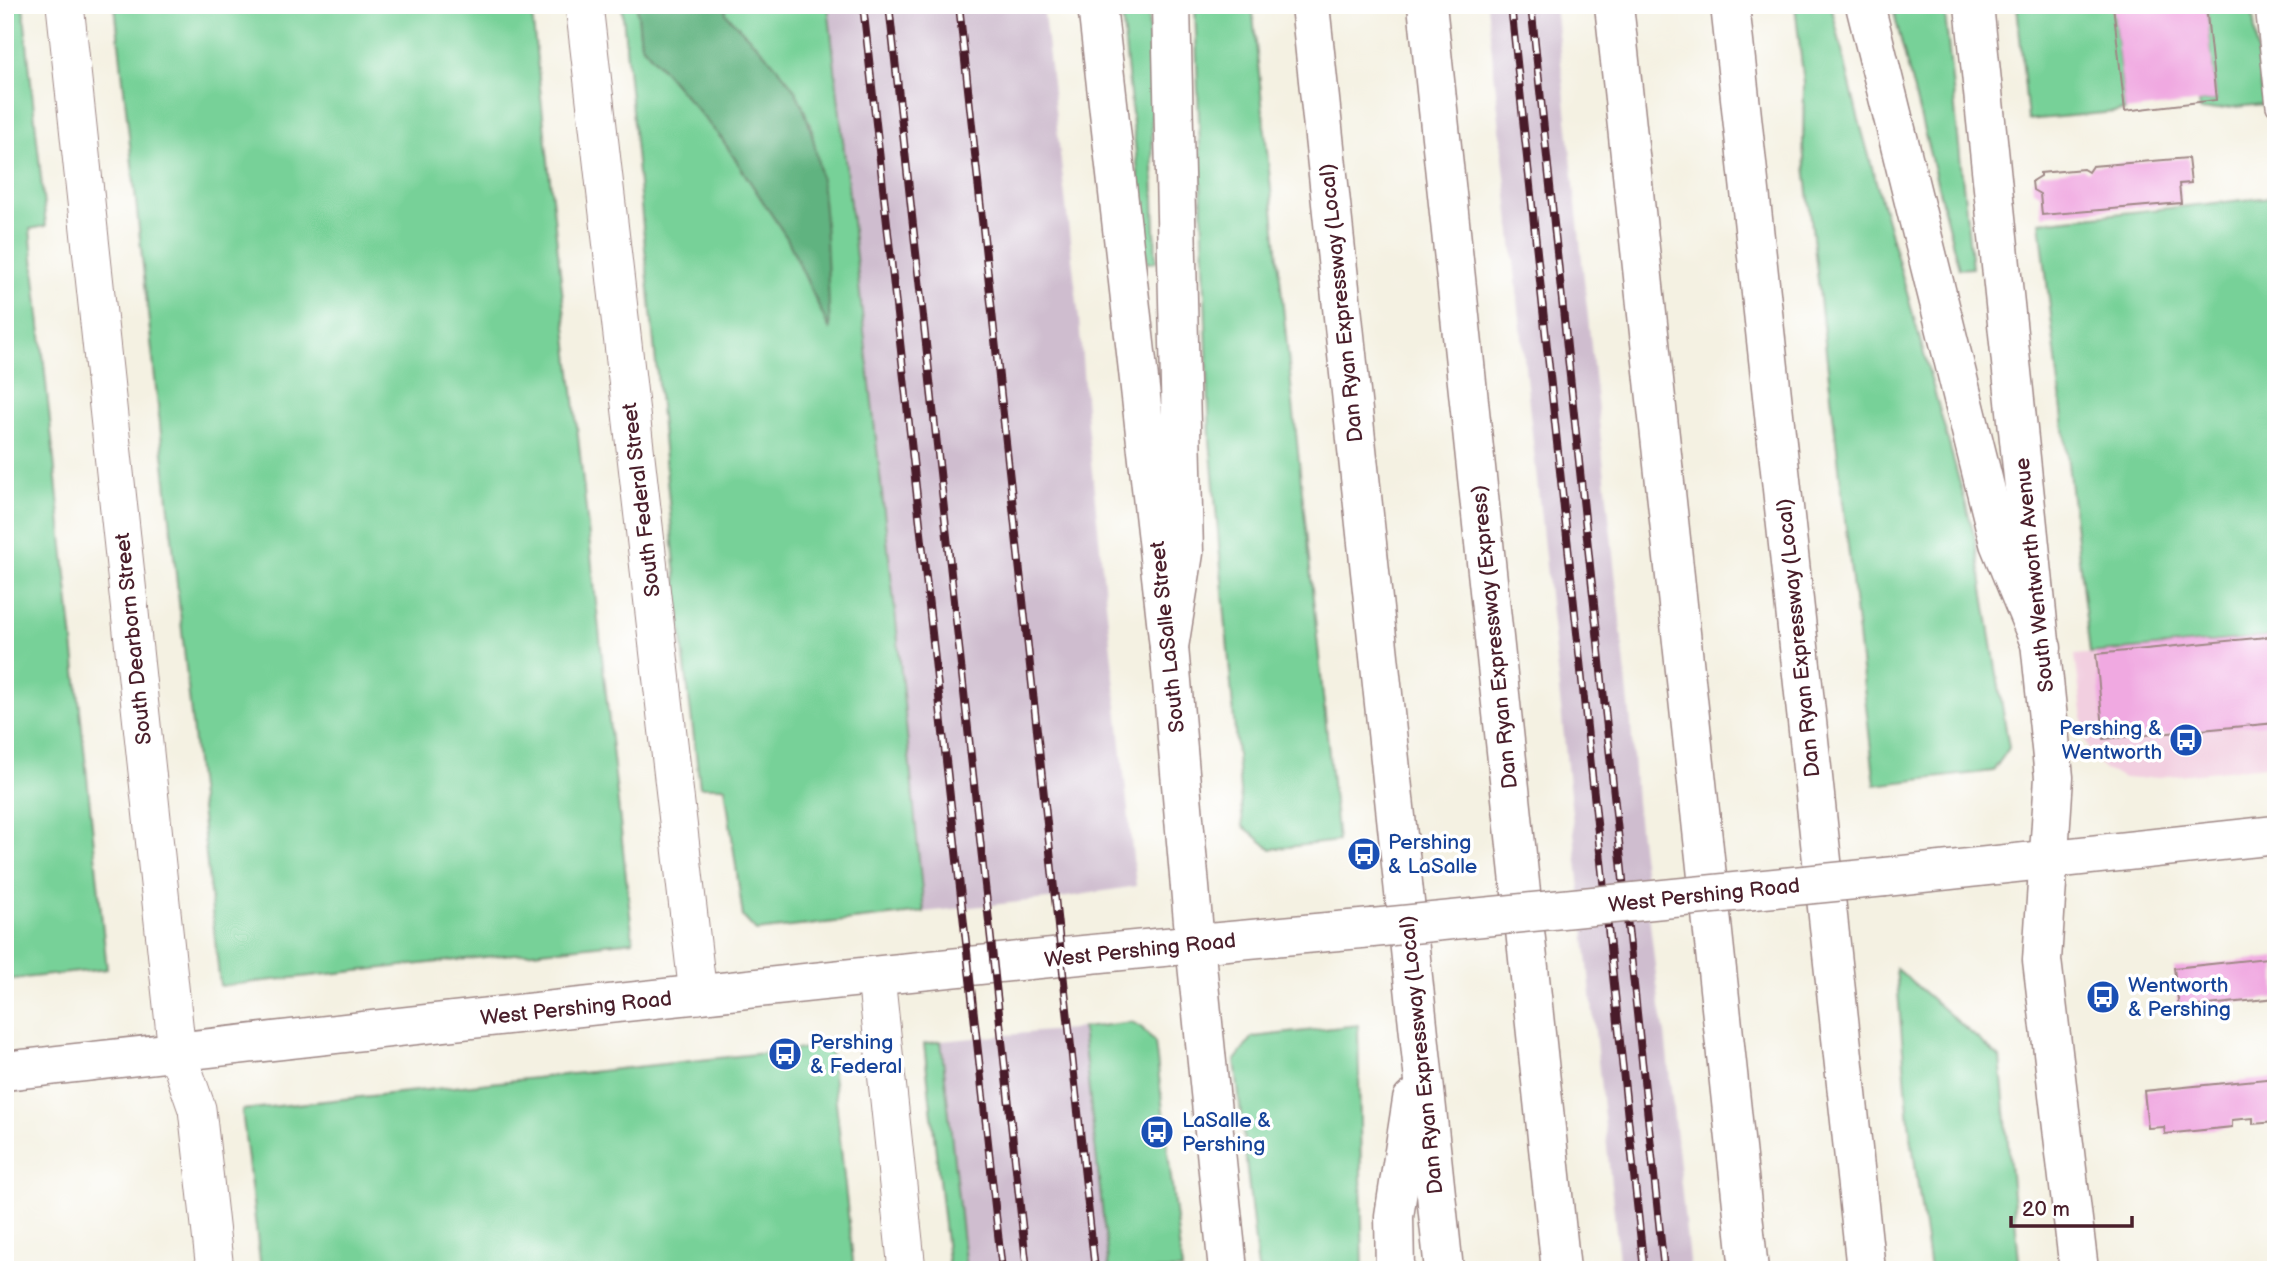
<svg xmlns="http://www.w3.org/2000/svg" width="2281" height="1275" font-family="'Balsamiq Sans',sans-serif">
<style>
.built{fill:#f2cfe0}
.industrial{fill:#cfbdcf}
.green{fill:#77d198;stroke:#607862;stroke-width:2}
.forest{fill:#61b380;stroke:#566956;stroke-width:2}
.building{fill:#f0a9e1}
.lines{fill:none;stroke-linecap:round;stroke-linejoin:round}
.lane-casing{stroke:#9f8886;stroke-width:22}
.street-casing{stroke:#9f8886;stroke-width:39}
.secondary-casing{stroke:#9f8886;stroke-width:41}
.highway-casing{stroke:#9f8886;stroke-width:41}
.lane{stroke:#fff;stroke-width:19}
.street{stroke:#fff;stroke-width:37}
.secondary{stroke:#fff;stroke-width:38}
.highway{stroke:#fff;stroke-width:38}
.rail-casing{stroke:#4a1f2b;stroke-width:8}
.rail{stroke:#fff;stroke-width:5;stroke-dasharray:16;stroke-linecap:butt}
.secondary-bridge-casing{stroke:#9f8886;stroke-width:41;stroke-linecap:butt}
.secondary-bridge{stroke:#fff;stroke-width:38}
.labels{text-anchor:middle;stroke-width:7;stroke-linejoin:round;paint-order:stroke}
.street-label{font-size:21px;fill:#4a1f2b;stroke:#fff}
.transit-label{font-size:21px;fill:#164399;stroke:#fff;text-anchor:start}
</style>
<rect width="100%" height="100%" fill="#fff"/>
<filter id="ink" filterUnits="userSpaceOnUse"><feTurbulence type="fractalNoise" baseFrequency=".0143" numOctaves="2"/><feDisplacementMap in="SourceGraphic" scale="14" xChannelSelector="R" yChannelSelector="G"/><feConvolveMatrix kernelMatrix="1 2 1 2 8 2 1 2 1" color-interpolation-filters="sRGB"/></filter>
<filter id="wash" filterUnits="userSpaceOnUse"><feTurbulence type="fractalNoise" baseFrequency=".00686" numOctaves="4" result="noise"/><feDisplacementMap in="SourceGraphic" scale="28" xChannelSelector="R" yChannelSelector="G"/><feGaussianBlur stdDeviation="1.57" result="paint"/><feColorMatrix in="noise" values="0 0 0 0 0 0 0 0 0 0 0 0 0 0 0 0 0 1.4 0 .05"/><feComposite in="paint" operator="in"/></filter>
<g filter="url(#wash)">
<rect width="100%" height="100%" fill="#f4f1e2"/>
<polygon class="built" points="2276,636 2276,765 2138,779 2124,778 2105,770 2094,760 2086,743 2075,655"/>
<g class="industrial">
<polygon points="637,5 1043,5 1079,319 1087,424 1136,886 1067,897 924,912 915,819 641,44"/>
<polygon points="1487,5 1555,5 1631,724 1636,802 1659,1001 1665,1034 1690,1270 1620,1270"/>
<polygon points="1082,1028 1109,1270 966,1270 941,1041"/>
</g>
<g class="green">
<polygon points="5,5 23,5 46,226 30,229 107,969 5,980"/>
<polygon points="115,5 531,5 633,941 220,986"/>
<polygon points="622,5 637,5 641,44 722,139 787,238 829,328 823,206 811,125 767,58 726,14 725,5 828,5 896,620 924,912 756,931 743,917 725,787 700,787 683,649"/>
<polygon points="1121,5 1148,5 1156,262 1147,263"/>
<polygon points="1195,5 1252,5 1338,841 1271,849 1243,826 1210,439"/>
<polygon points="1795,5 1831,5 1857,113 1974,534 2009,748 1993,771 1875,785 1803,148 1804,84"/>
<polygon points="1892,5 1944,5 1972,268 1959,269"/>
<polygon points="2017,5 2113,5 2125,111 2028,120"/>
<polygon points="2206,5 2252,5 2263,104 2200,111 2199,102 2216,100"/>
<polygon points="2270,197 2276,252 2276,636 2090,653 2040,222"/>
<polygon points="1896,968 2000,1058 2020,1270 1930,1270 1909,1122"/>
<polygon points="1132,1022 1142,1028 1155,1043 1182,1270 1109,1270 1082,1028"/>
<polygon points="1358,1025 1363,1270 1258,1270 1235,1060 1253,1037"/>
<polygon points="941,1041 966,1270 949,1270 924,1044"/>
<polygon points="830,1046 854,1270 261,1270 242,1110"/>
</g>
<path class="forest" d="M637 5H725L726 14C746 35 784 70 797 94 829 156 826 260 830 330L787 238 722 139 641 44Z"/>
<g id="blocks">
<g class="building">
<polygon points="2113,5 2206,5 2216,100 2125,111"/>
<polygon points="2188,158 2191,183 2179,184 2181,203 2042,215 2040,194 2033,190 2032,181 2040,176 2040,173 2083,169 2088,172 2092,166"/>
<polygon points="2276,636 2276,723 2104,739 2096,654"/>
<polygon points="2276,957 2276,998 2179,1008 2174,968"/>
<polygon points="2276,1078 2276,1122 2253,1124 2253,1118 2232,1120 2232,1127 2165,1134 2164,1127 2148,1128 2144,1091"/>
</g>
</g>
</g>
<g filter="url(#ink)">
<use href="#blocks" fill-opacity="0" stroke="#9f8886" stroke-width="2"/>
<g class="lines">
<defs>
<polyline id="lane" points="2265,5 2276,106"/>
<g id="street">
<polyline points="65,5 177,1052 197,1109 215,1270"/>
<polyline points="584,5 698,995"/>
<polyline points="876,977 907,1270"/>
</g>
<g id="secondary">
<polyline points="1097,5 1169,647 1195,944 1228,1270"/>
<polyline points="1974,5 2054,777 2042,960 2079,1270"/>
<polyline points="1885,877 2276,835"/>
<path d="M5 1071C460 1020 916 968 1372 928"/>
</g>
<g id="highway">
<polyline points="1310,5 1444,1270"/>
<polyline points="1427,5 1561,1270"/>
<polyline points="1614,5 1749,1270"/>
<polyline points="1730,5 1866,1270"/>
<polyline points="1865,5 1999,543 2042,648"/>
<polyline points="1169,647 1184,553 1171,5"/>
<polyline points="1395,1270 1394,1216 1412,1100"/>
</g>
</defs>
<use href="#lane" class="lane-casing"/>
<use href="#street" class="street-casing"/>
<use href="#secondary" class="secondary-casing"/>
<use href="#highway" class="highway-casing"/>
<use href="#lane" class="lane"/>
<use href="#street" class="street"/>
<use href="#secondary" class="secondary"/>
<use href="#highway" class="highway"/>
<defs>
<g id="rail">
<polyline points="863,5 1002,1270"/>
<polyline points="889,5 1027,1270"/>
<polyline points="959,5 1095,1270"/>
<polyline points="1511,5 1644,1270"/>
<polyline points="1531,5 1664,1270"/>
</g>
</defs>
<use href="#rail" class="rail-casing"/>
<use href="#rail" class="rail"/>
<defs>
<polyline id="secondary-bridge" points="1372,928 1885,877"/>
</defs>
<use href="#secondary-bridge" class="secondary-bridge-casing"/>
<use href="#secondary-bridge" class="secondary-bridge"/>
</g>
</g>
<defs>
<symbol id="bus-disc" viewBox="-11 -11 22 22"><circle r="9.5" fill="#1a4fb4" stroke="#fff"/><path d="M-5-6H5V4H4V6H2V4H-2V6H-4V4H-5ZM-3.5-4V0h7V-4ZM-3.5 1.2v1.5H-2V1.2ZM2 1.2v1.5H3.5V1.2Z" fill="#fff"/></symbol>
</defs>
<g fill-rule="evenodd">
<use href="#bus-disc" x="2167" y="721" width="38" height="38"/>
<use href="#bus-disc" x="1345" y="835" width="38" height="38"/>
<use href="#bus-disc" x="2084" y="978" width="38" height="38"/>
<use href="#bus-disc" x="766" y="1035" width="38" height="38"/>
<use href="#bus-disc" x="1138" y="1113" width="38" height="38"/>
</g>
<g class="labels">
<g class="street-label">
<text transform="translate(1341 303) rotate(-96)" y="7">Dan Ryan Expressway (Local)</text>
<text transform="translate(641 500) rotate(-97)" y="7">South Federal Street</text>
<text transform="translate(2034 575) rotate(-96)" y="7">South Wentworth Avenue</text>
<text transform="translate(1167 637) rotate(-96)" y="7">South LaSalle Street</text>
<text transform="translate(1494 637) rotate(-96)" y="7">Dan Ryan Expressway (Express)</text>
<text transform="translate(1798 638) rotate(-96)" y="7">Dan Ryan Expressway (Local)</text>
<text transform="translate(133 639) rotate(-96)" y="7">South Dearborn Street</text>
<text transform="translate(1704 895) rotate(-6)" y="7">West Pershing Road</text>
<text transform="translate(1140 950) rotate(-6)" y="7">West Pershing Road</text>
<text transform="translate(576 1008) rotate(-6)" y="7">West Pershing Road</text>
<text transform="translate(1421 1055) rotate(-96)" y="7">Dan Ryan Expressway (Local)</text>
</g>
<g class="transit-label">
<text x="2162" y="735" text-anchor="end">Pershing &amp;<tspan x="2162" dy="24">Wentworth</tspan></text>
<text x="1388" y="849">Pershing<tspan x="1388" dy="24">&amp; LaSalle</tspan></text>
<text x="2128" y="992">Wentworth<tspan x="2128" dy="24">&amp; Pershing</tspan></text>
<text x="810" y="1049">Pershing<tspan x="810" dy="24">&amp; Federal</tspan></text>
<text x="1182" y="1127">LaSalle &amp;<tspan x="1182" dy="24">Pershing</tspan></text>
</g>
</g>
<rect width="2281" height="1275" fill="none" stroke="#fff" stroke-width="28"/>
<path d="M2011 1216v10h121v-10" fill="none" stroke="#4a1f2b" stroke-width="3.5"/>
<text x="2022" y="1216" font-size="21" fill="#4a1f2b" stroke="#ffffff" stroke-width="5" paint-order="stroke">20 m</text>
</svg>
